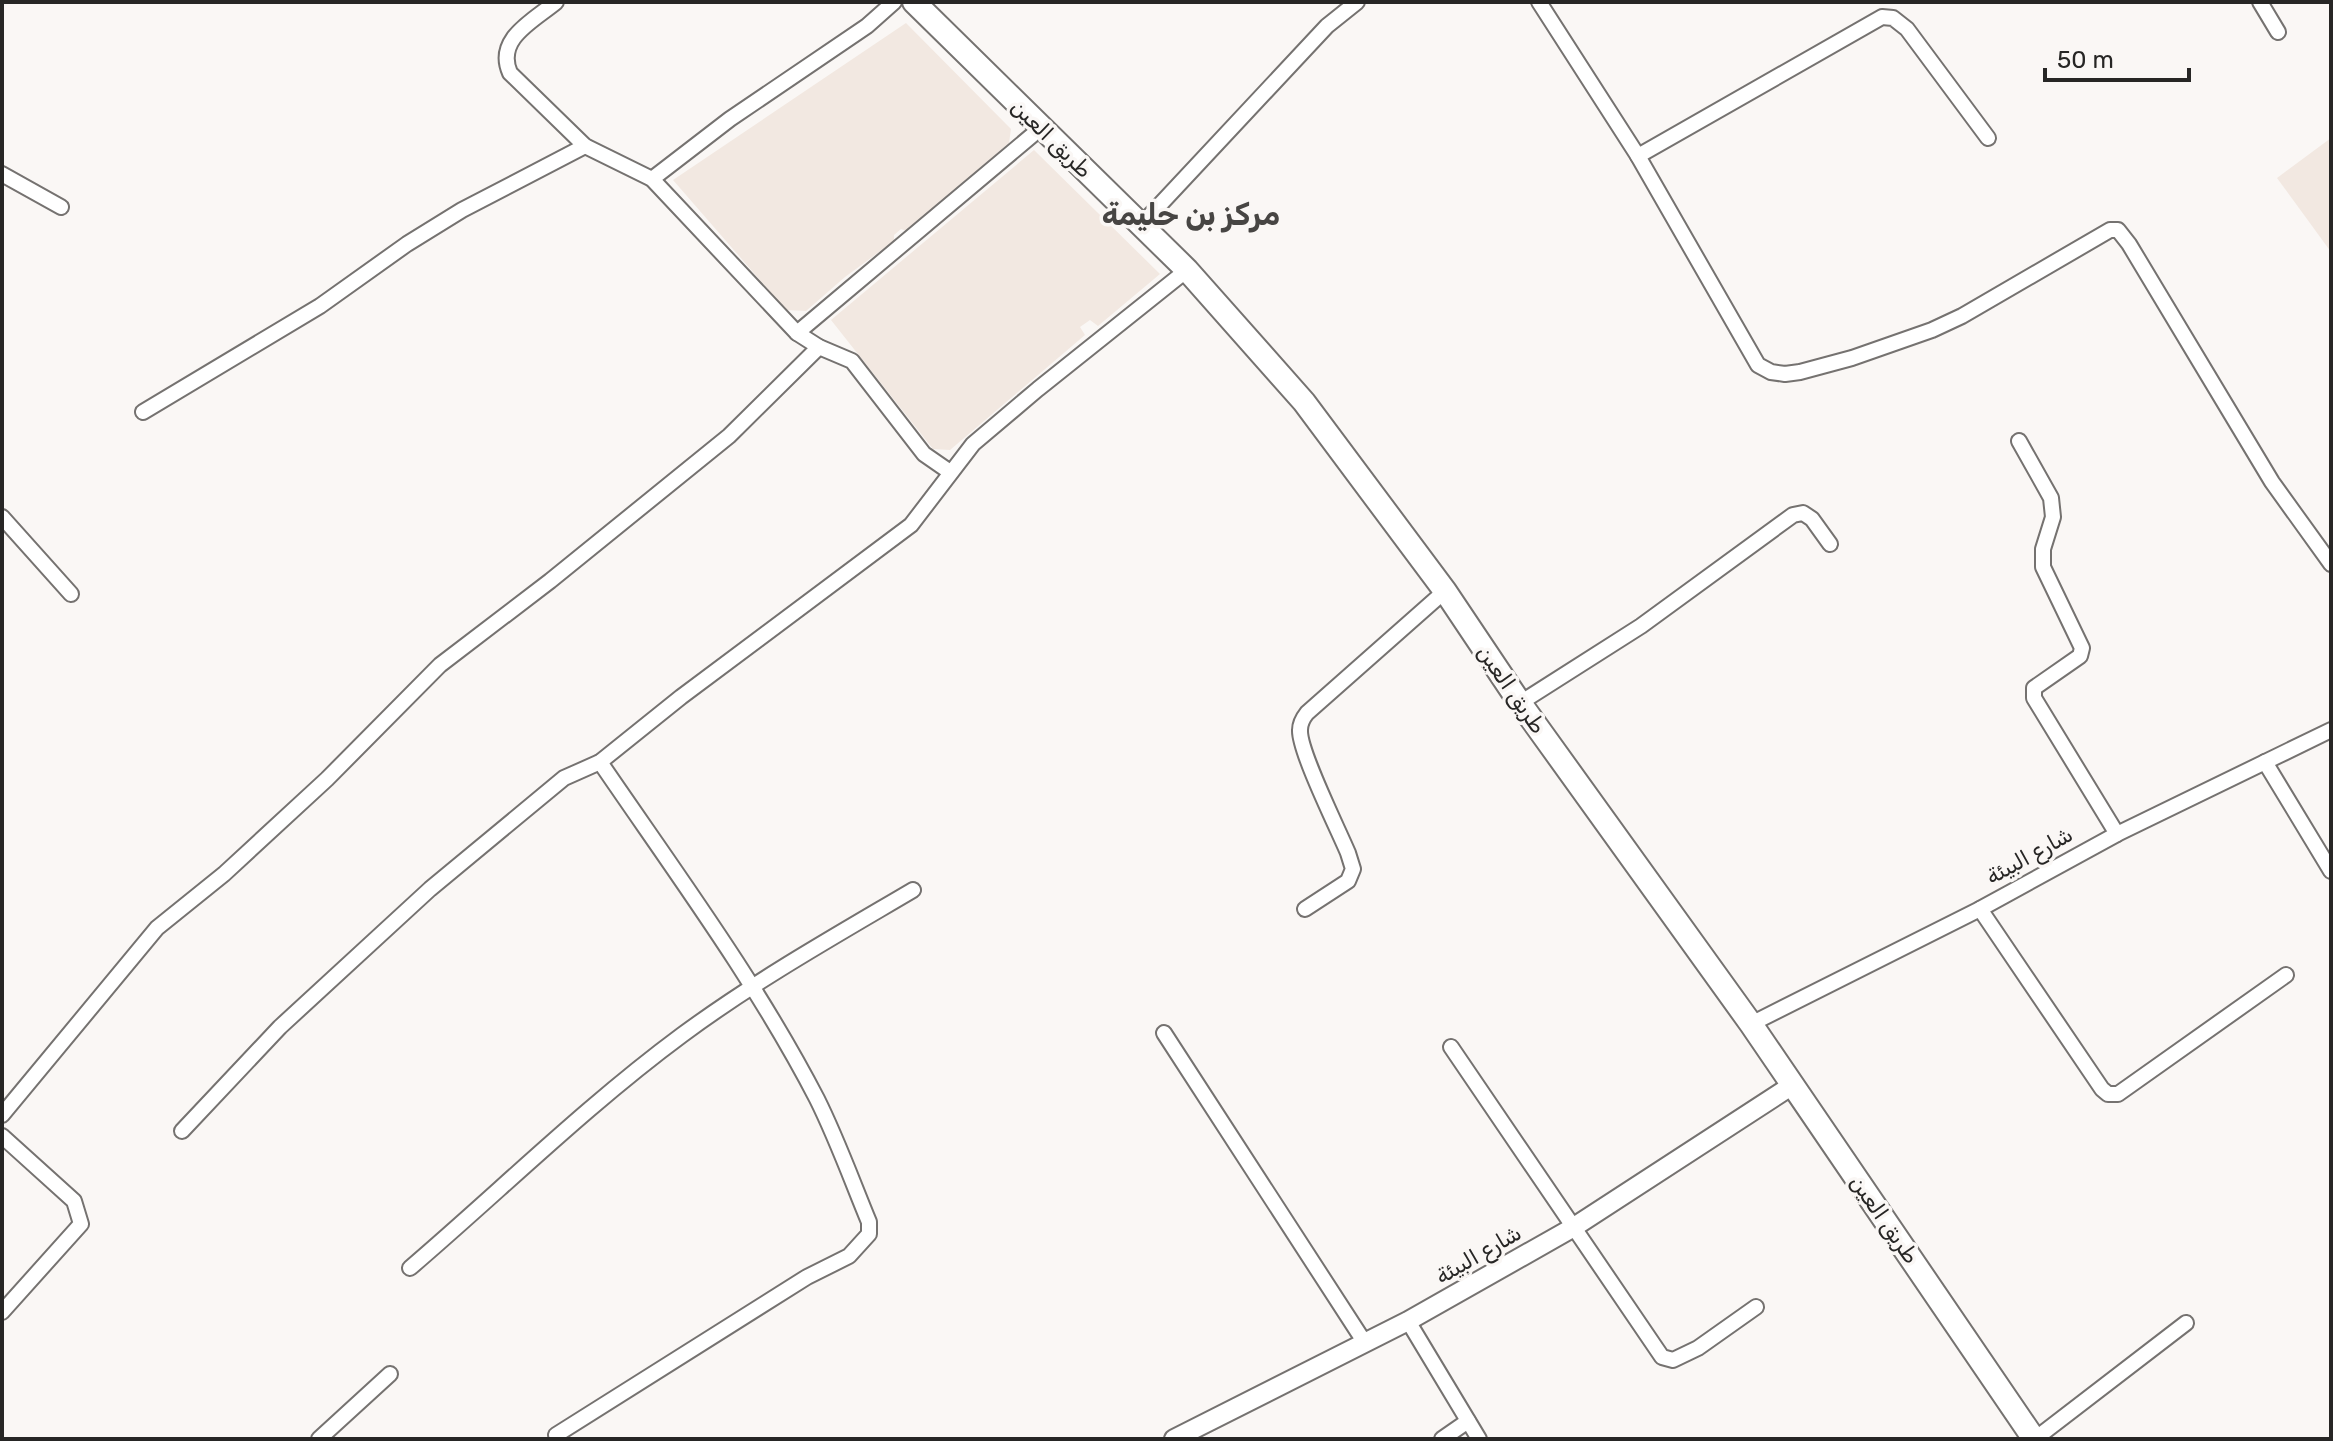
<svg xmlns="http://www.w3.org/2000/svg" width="2333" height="1441" font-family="Rubik,'Noto Naskh Arabic',sans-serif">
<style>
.built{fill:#f2e8e1}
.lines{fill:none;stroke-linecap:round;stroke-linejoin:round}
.minor-casing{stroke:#757270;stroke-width:18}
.tertiary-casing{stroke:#757270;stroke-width:22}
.secondary-casing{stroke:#757270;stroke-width:26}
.minor{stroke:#fff;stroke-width:14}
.tertiary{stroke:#fff;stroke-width:18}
.secondary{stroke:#fff;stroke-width:22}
.labels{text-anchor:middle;stroke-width:7;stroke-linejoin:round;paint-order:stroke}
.street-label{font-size:22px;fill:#272625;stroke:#faf7f5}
.district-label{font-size:30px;font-weight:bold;fill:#474543;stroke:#faf7f5}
</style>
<rect width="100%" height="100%" fill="#faf7f5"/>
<g class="built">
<polygon points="906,23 1011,129 1009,143 907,231 901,229 894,235 894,241 845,277 806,311 786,310 673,180"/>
<polygon points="2331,138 2331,252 2277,178"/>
<polygon points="1034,150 1160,274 1098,326 1090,320 1080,327 1085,335 950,450 933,449 831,320"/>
</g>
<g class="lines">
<defs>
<g id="minor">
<path d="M556 2C533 21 495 39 510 73L585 146 652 179 797 333 819 347 852 361 924 454 950 472"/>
<polyline points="1539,2 1638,156 1758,365 1771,372 1785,374 1800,372 1852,358 1932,330 1962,316 2110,230 2118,230 2129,244 2272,482 2331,564"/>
<polyline points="2260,2 2278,32"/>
<polyline points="1638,156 1882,17 1893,18 1907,29 1988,138"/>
<polyline points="2,174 61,207"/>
<polyline points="652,179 730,119 867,26 894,2"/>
<polyline points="1141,225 1327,26 1357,2"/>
<polyline points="797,333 1042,127"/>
<polyline points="143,412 320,306 407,244 462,210 585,146"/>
<polyline points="2019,441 2051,498 2053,517 2043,549 2043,567 2082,648 2080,656 2034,688 2034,698 2117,834"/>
<polyline points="2,517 71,594"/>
<polyline points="1520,703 1641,626 1793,515 1803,513 1812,519 1830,544"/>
<polyline points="2265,762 2331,871"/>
<path d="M1305 909 1348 881 1353 869 1348 853C1338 829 1299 751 1300 730 1300 724 1303 718 1307 713L1445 591"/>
<polyline points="1980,909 2102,1089 2108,1094 2118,1094 2286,975"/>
<polyline points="1751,1024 1980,909 2117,834 2331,730"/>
<polyline points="1164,1033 1365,1343"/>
<polyline points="1451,1047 1662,1357 1673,1360 1698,1348 1756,1307"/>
<polyline points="2,1115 157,928 224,874 327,779 440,665 550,581 729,436 819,347"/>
<polyline points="182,1131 280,1027 430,889 564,778 600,762 681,697 911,525 973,444 1038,389 1187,270"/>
<polyline points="2,1136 74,1201 81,1224 2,1312"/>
<path d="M410 1268C500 1191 586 1106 682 1035 755 981 835 936 913 890"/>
<polyline points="1408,1321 1479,1439"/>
<path d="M556 1435 807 1277 849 1256 869 1234V1222C852 1181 837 1139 817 1099 756 981 675 872 600 762"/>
<polyline points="319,1439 390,1374"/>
<polyline points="1442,1439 1468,1421"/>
<polyline points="2035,1439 2186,1323"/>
</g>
<polyline id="tertiary" points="1174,1439 1408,1321 1574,1227 1791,1086"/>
<polyline id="secondary" points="914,2 1187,270 1304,402 1445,591 1520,703 1751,1024 2034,1439"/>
</defs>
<use href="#minor" class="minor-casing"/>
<use href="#tertiary" class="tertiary-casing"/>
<use href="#secondary" class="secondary-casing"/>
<use href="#minor" class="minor"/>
<use href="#tertiary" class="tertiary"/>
<use href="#secondary" class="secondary"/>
</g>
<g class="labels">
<g class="street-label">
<text transform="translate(1052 138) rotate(44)" y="8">طريق العين</text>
<text transform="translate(1512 689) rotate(55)" y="8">طريق العين</text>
<text transform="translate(2029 855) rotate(-29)" y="8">شارع البيئة</text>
<text transform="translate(1885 1219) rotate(55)" y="8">طريق العين</text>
<text transform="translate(1478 1254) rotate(-30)" y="8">شارع البيئة</text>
</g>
<g class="district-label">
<text x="1191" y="225">مركز بن حليمة</text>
</g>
</g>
<rect width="2333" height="1441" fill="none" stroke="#272625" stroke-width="8"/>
<path d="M2045 68v12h144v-12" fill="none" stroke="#272625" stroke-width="4"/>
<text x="2057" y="68" font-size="24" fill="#272625" stroke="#faf7f5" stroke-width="6" paint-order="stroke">50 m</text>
</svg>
